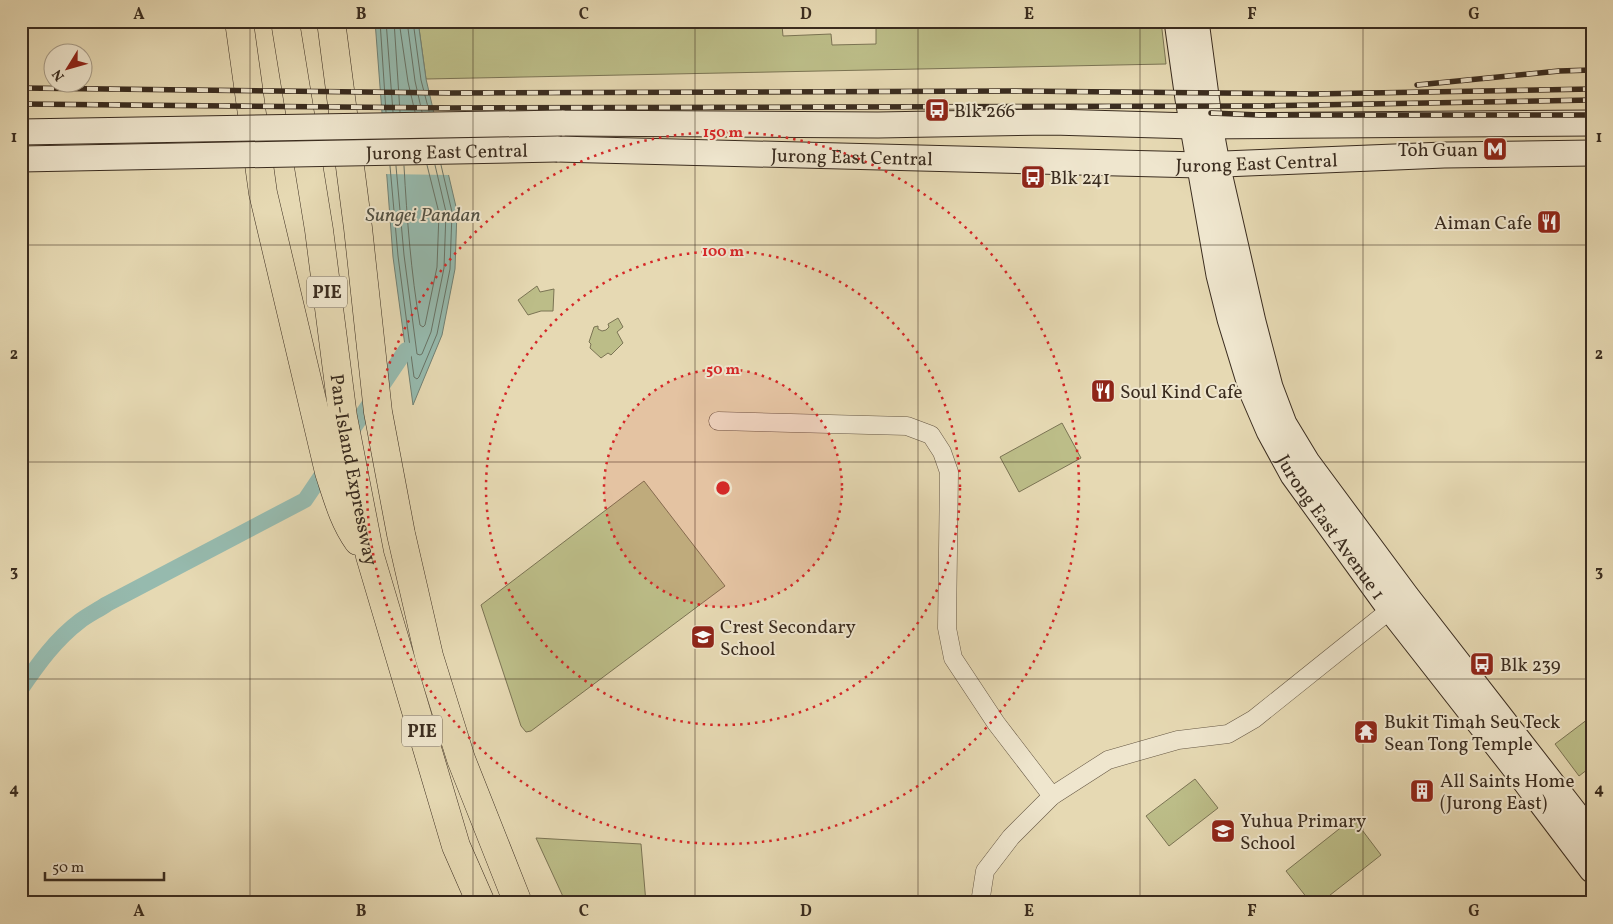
<svg xmlns="http://www.w3.org/2000/svg" width="1613" height="924" font-family="Vollkorn,serif">
<style>
.green{fill:#bcbd88;stroke:#7b7454}
.water{fill:#96baae;stroke:#718175}
.pier{fill:#e6d9b3}
.lines{fill:none;stroke-linecap:round;stroke-linejoin:round}
.shore{stroke:#687366;stroke-width:1}
.canal{stroke:#96baae;stroke-width:16}
.street-casing{stroke:#655744;stroke-width:19}
.secondary-casing{stroke:#3a2c1f;stroke-width:27}
.highway-casing{stroke:#3a2c1f;stroke-width:29}
.street{stroke:#efe6ce;stroke-width:18}
.secondary{stroke:#efe6ce;stroke-width:25}
.highway{stroke:#e6d9b3;stroke-width:28}
.rail-casing{stroke:#3a2c1f;stroke-width:5.5}
.rail{stroke:#efe6ce;stroke-width:4;stroke-dasharray:11;stroke-linecap:butt}
.secondary-bridge-casing{stroke:#3a2c1f;stroke-width:27;stroke-linecap:butt}
.secondary-bridge{stroke:#efe6ce;stroke-width:25}
.grid{fill:none;stroke:#3a2c1f;stroke-width:1;stroke-opacity:0.55}
.ring{fill:none;stroke:#d62828;stroke-width:2.5;stroke-dasharray:2.5 5}
.labels{text-anchor:middle;stroke-width:4;stroke-linejoin:round;paint-order:stroke}
.shield{fill:#efe6ce;stroke:#706454;stroke-width:1}
.shield-label{font-size:18px;font-weight:bold;fill:#3a2c1f}
.poi-label{font-size:19px;fill:#3a2c1f;stroke:#efe6ce;text-anchor:start}
.street-label{font-size:19px;fill:#3a2c1f;stroke:#efe6ce}
.water-label{font-size:20px;font-style:italic;fill:#515043;stroke:#efe6ce}
.centre{fill:#d62828;stroke:#efe6ce;stroke-width:2.5}
.ring-label{font-size:15px;text-anchor:middle;font-weight:bold;fill:#d62828;stroke:#efe6ce;stroke-width:4;stroke-linejoin:round;paint-order:stroke}
.neatline{fill:none;stroke:#3a2c1f;stroke-width:2}
.grid-label{font-size:16px;text-anchor:middle;font-weight:bold;fill:#3a2c1f}
</style>
<rect width="100%" height="100%" fill="#e6d9b3"/>
<filter id="stains"><feTurbulence type="fractalNoise" baseFrequency=".004" numOctaves="4"/><feColorMatrix values="0 0 0 0 .2 0 0 0 0 .09 0 0 0 0 .02 0 0 0 .5 -.17"/></filter>
<radialGradient id="worn" r=".72"><stop offset=".6" stop-color="#630" stop-opacity="0"/><stop offset="1" stop-color="#630" stop-opacity=".3"/></radialGradient>
<g class="green">
<polygon points="418,21 626,21 782,25 783,36 831,34 832,45 876,44 876,22 1161,21 1166,64 426,79"/>
<polygon points="537,286 540,292 554,289 553,311 541,311 528,315 518,300"/>
<polygon points="618,318 623,327 617,332 623,343 611,355 608,353 601,358 590,348 591,344 589,342 594,327 598,326 598,329 602,331 606,330 609,327 608,324"/>
<polygon points="1062,423 1081,458 1019,492 1000,457"/>
<polygon points="644,481 725,586 531,731 526,732 521,726 481,605"/>
<polygon points="1592,716 1592,766 1579,776 1555,744"/>
<polygon points="1195,779 1218,808 1169,846 1146,816"/>
<polygon points="1353,818 1381,855 1320,903 1311,903 1286,871"/>
<polygon points="536,838 641,844 646,903 566,903"/>
</g>
<polygon class="water" points="375,21 418,21 426,79 457,211 455,269 442,335 413,405 393,257"/>
<polygon class="pier" points="379,114 437,114 451,175 383,174"/>
<g class="lines">
<g class="shore">
<polyline points="380,21 386,112"/>
<polyline points="386,21 393,112"/>
<polyline points="394,21 400,112"/>
<polyline points="399,21 408,82 415,112"/>
<polyline points="407,21 415,81 422,112"/>
<polyline points="413,21 421,80 429,111"/>
<polyline points="390,166 398,256 414,377 417,379 419,377 437,334 450,269 452,212 441,165"/>
<polyline points="396,166 404,255 417,354 420,355 422,354 431,332 444,268 446,212 435,165"/>
<path d="M404 166C407 219 411 273 420 325L423 327 425 325 437 267 439 213 427 165"/>
</g>
<g class="canal">
<polyline points="346,439 406,350"/>
<path d="M21 689C38 664 56 639 80 621 88 615 98 610 107 604L305 500 330 463"/>
</g>
<defs>
<g id="street">
<polyline points="718,421 907,426 931,435 942,452 949,472 947,628 953,658 996,723 1052,796"/>
<polyline points="980,903 985,871 1011,837 1052,796 1108,760 1178,740 1228,734 1254,719 1400,602"/>
</g>
<g id="secondary">
<path id="s1" d="M1177 21 1188 99 1219 275 1230 319 1253 394 1269 431 1293 475 1390 609 1524 780 1592 870"/>
<polyline points="1196,21 1210,126 1217,164 1253,322 1270,387 1284,424 1307,462 1407,597 1592,835"/>
<polyline points="562,123 878,125 1052,122 1193,126 1592,123"/>
<path id="s2" d="M557 149 1200 165 1444 155 1592 153"/>
</g>
<g id="highway">
<path d="M239 21 263 193 329 472C337 496 343 520 358 541"/>
<path id="s3" d="M285 21 319 230 343 417 370 556 456 846 481 903"/>
<polyline points="331,21 358,228 378,412 401,534 429,656 461,759 518,903"/>
</g>
</defs>
<use href="#street" class="street-casing"/>
<use href="#secondary" class="secondary-casing"/>
<use href="#highway" class="highway-casing"/>
<use href="#street" class="street"/>
<use href="#secondary" class="secondary"/>
<use href="#highway" class="highway"/>
<defs>
<g id="rail">
<polyline points="1417,85 1559,71 1592,70"/>
<polyline points="21,88 451,93 1008,91 1312,94 1592,89"/>
<polyline points="21,104 451,108 1260,106 1592,100"/>
<polyline points="1211,113 1259,115 1592,115"/>
</g>
</defs>
<use href="#rail" class="rail-casing"/>
<use href="#rail" class="rail"/>
<defs>
<g id="secondary-bridge">
<polyline points="21,132 562,123"/>
<path id="s4" d="M21 159 557 149"/>
</g>
</defs>
<use href="#secondary-bridge" class="secondary-bridge-casing"/>
<use href="#secondary-bridge" class="secondary-bridge"/>
</g>
<path class="grid" d="M250 21V903M473 21V903M695 21V903M918 21V903M1140 21V903M1363 21V903M21 245H1592M21 462H1592M21 679H1592"/>
<circle cx="723" cy="488" r="119" fill="#d62828" fill-opacity=".12"/>
<g class="ring">
<circle cx="723" cy="488" r="119"/>
<circle cx="723" cy="488" r="237"/>
<circle cx="723" cy="488" r="356"/>
</g>
<defs>
<symbol id="bus-square" viewBox="-11 -11 22 22"><rect x="-9" y="-9" width="18" height="18" rx="4" fill="#8f2418" stroke="#efe6ce"/><path d="M-5-6H5V4H4V6H2V4H-2V6H-4V4H-5ZM-3.5-4V0h7V-4ZM-3.5 1.2v1.5H-2V1.2ZM2 1.2v1.5H3.5V1.2Z" fill="#fff"/></symbol>
<symbol id="metro-square" viewBox="-11 -11 22 22"><rect x="-9" y="-9" width="18" height="18" rx="4" fill="#8f2418" stroke="#efe6ce"/><path d="M-5.5 5V-5H-3L0 0L3-5H5.5V5H3V-.5L0 4L-3-.5V5Z" fill="#fff"/></symbol>
<symbol id="restaurant-square" viewBox="-11 -11 22 22"><rect x="-9" y="-9" width="18" height="18" rx="4" fill="#8f2418" stroke="#efe6ce"/><path d="M-5-6h1v4h1v-4h1v4h1v-4h1v5L-1.5 .5V6h-2V.5L-5-1ZM5-6V6H3V1.5H1.5Q1.5-4 5-6Z" fill="#fff"/></symbol>
<symbol id="school-square" viewBox="-11 -11 22 22"><rect x="-9" y="-9" width="18" height="18" rx="4" fill="#8f2418" stroke="#efe6ce"/><path d="M0-5L7-2L0 1L-7-2ZM-4 1L0 2.5L4 1V4Q0 6-4 4Z" fill="#fff"/></symbol>
<symbol id="temple-square" viewBox="-11 -11 22 22"><rect x="-9" y="-9" width="18" height="18" rx="4" fill="#8f2418" stroke="#efe6ce"/><path d="M0-6L5-2H3V0L6.5 2.5H4V6H1.5V3h-3V6H-4V2.5H-6.5L-3 0V-2H-5Z" fill="#fff"/></symbol>
<symbol id="building-square" viewBox="-11 -11 22 22"><rect x="-9" y="-9" width="18" height="18" rx="4" fill="#8f2418" stroke="#efe6ce"/><path d="M-4-6H4V6H1V3H-1V6H-4ZM-2.5-4.3h1.7v1.8h-1.7ZM.8-4.3h1.7v1.8H.8ZM-2.5-1h1.7V.8h-1.7ZM.8-1h1.7V.8H.8Z" fill="#fff"/></symbol>
</defs>
<g fill-rule="evenodd">
<use href="#bus-square" x="923" y="96" width="28" height="28"/>
<use href="#metro-square" x="1481" y="135" width="28" height="28"/>
<use href="#bus-square" x="1019" y="163" width="28" height="28"/>
<use href="#restaurant-square" x="1535" y="208" width="28" height="28"/>
<use href="#restaurant-square" x="1089" y="377" width="28" height="28"/>
<use href="#school-square" x="689" y="623" width="28" height="28"/>
<use href="#bus-square" x="1468" y="650" width="28" height="28"/>
<use href="#temple-square" x="1352" y="718" width="28" height="28"/>
<use href="#building-square" x="1408" y="777" width="28" height="28"/>
<use href="#school-square" x="1209" y="817" width="28" height="28"/>
</g>
<g class="labels">
<g class="shield">
<rect x="307" y="276.5" width="40" height="31" rx="4"/>
<rect x="402" y="715.5" width="40" height="31" rx="4"/>
</g>
<g class="shield-label">
<text x="327" y="298">PIE</text>
<text x="422" y="737">PIE</text>
</g>
<g class="poi-label">
<text x="954" y="117">Blk 266</text>
<text x="1478" y="156" text-anchor="end">Toh Guan</text>
<text x="1050" y="184">Blk 241</text>
<text x="1532" y="229" text-anchor="end">Aiman Cafe</text>
<text x="1120" y="398">Soul Kind Cafe</text>
<text x="720" y="633">Crest Secondary<tspan x="720" dy="22">School</tspan></text>
<text x="1500" y="671">Blk 239</text>
<text x="1384" y="728">Bukit Timah Seu Teck<tspan x="1384" dy="22">Sean Tong Temple</tspan></text>
<text x="1440" y="787">All Saints Home<tspan x="1440" dy="22">(Jurong East)</tspan></text>
<text x="1240" y="827">Yuhua Primary<tspan x="1240" dy="22">School</tspan></text>
</g>
<g class="street-label">
<text dy="7" stroke="none"><textPath href="#s4" startOffset="426">Jurong East Central</textPath></text>
<text dy="7" stroke="none"><textPath href="#s2" startOffset="295">Jurong East Central</textPath></text>
<text dy="7" stroke="none"><textPath href="#s2" startOffset="700">Jurong East Central</textPath></text>
<text dy="7" stroke="none"><textPath href="#s3" startOffset="454">Pan-Island Expressway</textPath></text>
<text dy="7" stroke="none"><textPath href="#s1" startOffset="536">Jurong East Avenue 1</textPath></text>
</g>
<g class="water-label">
<text x="423" y="221">Sungei Pandan</text>
</g>
</g>
<circle cx="723" cy="488" r="8" class="centre"/>
<g class="ring-label">
<text x="723" y="137">150 m</text>
<text x="723" y="256">100 m</text>
<text x="723" y="374">50 m</text>
</g>
<rect width="1613" height="924" fill="none" stroke="#e6d9b3" stroke-width="55"/>
<g transform="translate(68 68) rotate(233)"><circle r="24" fill="#efe6ce" stroke="#a79c88"/>
<path d="M0-4L9 19L0 12L-9 19Z" fill="#8f2418"/>
<text y="-8" font-size="14" font-weight="bold" text-anchor="middle" fill="#3a2c1f">N</text>
</g>
<path d="M45 872v8h119v-8" fill="none" stroke="#3a2c1f" stroke-width="2.5"/>
<text x="52" y="872" font-size="15" fill="#3a2c1f" stroke="#efe6ce" stroke-width="4" paint-order="stroke">50 m</text>
<rect x="28" y="28" width="1558" height="868" class="neatline"/>
<g class="grid-label">
<text x="139" y="19">A</text>
<text x="361" y="19">B</text>
<text x="584" y="19">C</text>
<text x="806" y="19">D</text>
<text x="1029" y="19">E</text>
<text x="1252" y="19">F</text>
<text x="1474" y="19">G</text>
<text x="14" y="142">1</text>
<text x="1599" y="142">1</text>
<text x="14" y="359">2</text>
<text x="1599" y="359">2</text>
<text x="14" y="576">3</text>
<text x="1599" y="576">3</text>
<text x="14" y="794">4</text>
<text x="1599" y="794">4</text>
<text x="139" y="916">A</text>
<text x="361" y="916">B</text>
<text x="584" y="916">C</text>
<text x="806" y="916">D</text>
<text x="1029" y="916">E</text>
<text x="1252" y="916">F</text>
<text x="1474" y="916">G</text>
</g>
<rect width="100%" height="100%" filter="url(#stains)"/>
<rect width="100%" height="100%" fill="url(#worn)"/>
</svg>
